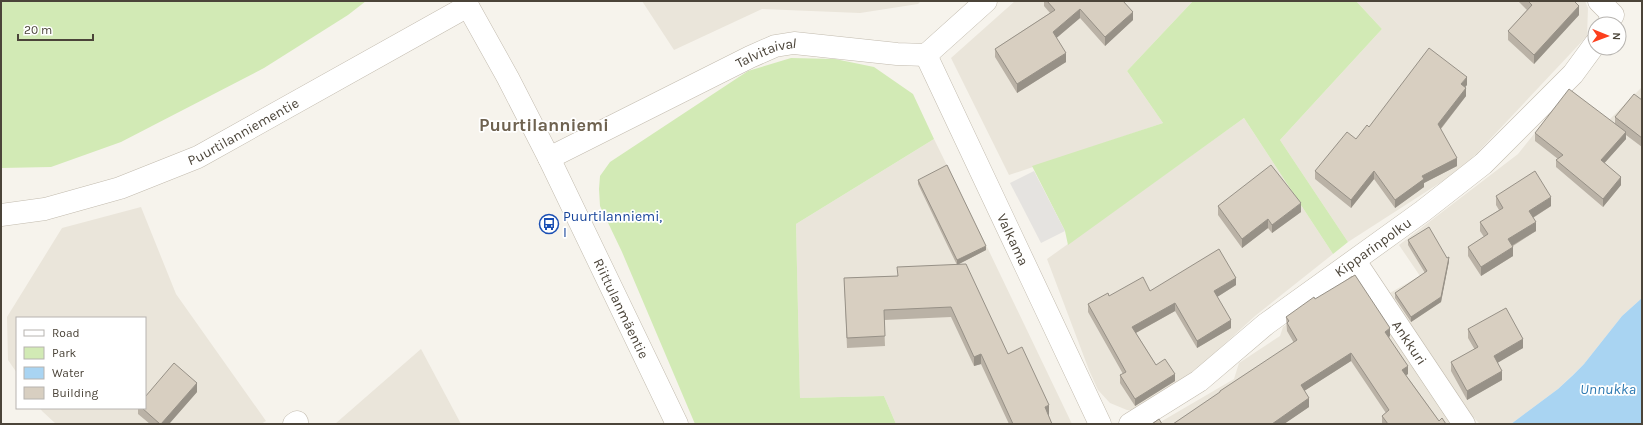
<svg xmlns="http://www.w3.org/2000/svg" width="1643" height="425" font-family="Karla,sans-serif">
<style>
.residential{fill:#eae5da}
.green{fill:#d2eab5}
.parking{fill:#e5e3e0}
.water{fill:#a9d4f2}
.lines{fill:none;stroke-linecap:round;stroke-linejoin:round}
.minor-casing{stroke:#c2bbae;stroke-width:23}
.tertiary-casing{stroke:#c2bbae;stroke-width:23}
.minor{stroke:#fff;stroke-width:22}
.tertiary{stroke:#fff;stroke-width:22}
.wall{fill:#bab2a6}
.shaded-wall{fill:#979187}
.building{fill:#d8cfc1;stroke:#979187}
.labels{text-anchor:middle;stroke-width:3.5;stroke-linejoin:round;paint-order:stroke}
.street-label{font-size:14px;fill:#4b4439;stroke:#fff}
.transit-label{font-size:14px;fill:#164399;stroke:#fff;text-anchor:start}
.water-label{font-size:15px;font-style:italic;fill:#2e7ab2;stroke:#fff}
.district-label{font-size:18px;font-weight:bold;fill:#6e6250;stroke:#fff}
</style>
<rect width="100%" height="100%" fill="#f6f3ec"/>
<g class="residential">
<polygon points="642,1 921,1 918,4 860,13 762,9 674,50"/>
<polygon points="1015,1 1193,1 1127,71 1163,123 1009,175 951,58"/>
<polygon points="1356,1 1585,1 1588,8 1587,36 1463,168 1348,242 1280,140 1382,29"/>
<polygon points="1642,87 1642,298 1622,316 1584,364 1558,389 1511,424 1480,424 1470,414 1388,294 1420,276 1399,245 1518,154 1570,89 1608,121"/>
<polygon points="1244,118 1333,254 1255,316 1205,362 1139,411 1127,410 1110,403 1098,390 1089,370 1047,259"/>
<polygon points="934,139 988,249 1072,424 896,424 884,396 800,398 796,224"/>
<polygon points="141,207 176,294 266,421 261,424 56,424 42,411 40,408 145,408 145,318 17,318 17,373 8,360 7,317 62,228"/>
<polygon points="1355,276 1454,424 1157,424 1234,379 1239,363 1280,336 1283,327"/>
<polygon points="421,349 461,424 335,424"/>
</g>
<g class="green">
<polygon points="1,1 366,1 348,15 264,68 121,142 51,167 1,168"/>
<polygon points="1193,1 1356,1 1382,29 1280,140 1348,242 1333,254 1244,118 1068,245 1065,231 1032,166 1163,123 1127,71"/>
<polygon points="791,58 835,59 874,67 913,94 934,139 796,224 800,398 884,396 896,424 695,424 622,252 600,206 599,189 600,176 610,162 748,71"/>
</g>
<polygon class="parking" points="1034,171 1065,231 1041,243 1010,183"/>
<polygon class="water" points="1642,298 1642,424 1511,424 1558,389 1572,376 1584,364 1622,316"/>
<g class="lines">
<defs>
<g id="minor">
<polyline points="1599,1 1613,15 1608,24"/>
<path id="s1" d="M926 55 1100 424"/>
<path id="s2" d="M549 158 750 57 775 46 794 43 897 54 926 55 986 1"/>
<path id="s3" d="M1 215 45 209 120 188 198 157 468 6"/>
<path id="s4" d="M1355 261 1464 424"/>
<polyline points="294,424 297,422"/>
<path id="s5" d="M1130 424 1199 381 1266 324 1423 211 1483 164 1573 74 1595 44"/>
</g>
<g id="tertiary">
<path id="s6" d="M465 1 508 78 549 158 677 424"/>
</g>
</defs>
<use href="#minor" class="minor-casing"/>
<use href="#tertiary" class="tertiary-casing"/>
<use href="#minor" class="minor"/>
<use href="#tertiary" class="tertiary"/>
</g>
<g class="wall">
<polygon points="1044,1 1081,1 1082,2 1133,20 1105,46 1080,18 1056,38 1066,62 1017,93 995,57 995,49 1050,13 1044,6"/>
<polygon points="1518,1 1574,1 1579,15 1534,64 1508,40 1508,31 1527,10"/>
<polygon points="1467,85 1465,87 1466,96 1441,129 1457,166 1424,183 1424,187 1395,208 1374,179 1351,208 1315,179 1315,171 1356,139"/>
<polygon points="1642,100 1642,147 1626,135 1626,139 1604,163 1621,185 1603,207 1556,167 1556,160 1558,159 1535,141 1535,133 1615,124 1615,117"/>
<polygon points="918,180 986,250 957,265 1008,354 1049,415 1048,415 1052,424 1009,424 981,364 974,366 951,317 884,320 885,346 847,348 844,278 897,276 957,265 918,184"/>
<polygon points="1496,196 1551,206 1533,218 1536,231 1513,246 1513,256 1481,276 1468,256 1468,247 1484,237 1480,231 1480,222 1499,210 1496,205"/>
<polygon points="1218,206 1301,212 1272,233 1268,228 1242,248 1218,215"/>
<polygon points="1408,240 1449,261 1441,302 1411,322 1395,298 1395,293 1425,273 1408,245"/>
<polygon points="1236,285 1217,297 1231,328 1197,348 1175,311 1136,333 1156,365 1175,381 1135,406 1120,383 1120,375 1123,374 1088,312 1088,304 1109,296"/>
<polygon points="1315,299 1390,336 1389,337 1408,374 1406,375 1439,421 1446,424 1382,424 1382,416 1386,413 1351,361 1304,391 1309,407 1284,424 1173,424 1220,393 1220,391 1294,343 1287,331 1286,317"/>
<polygon points="1468,329 1523,348 1497,362 1502,380 1467,400 1451,371 1451,362 1475,350 1468,338"/>
<polygon points="197,392 169,424 150,424 138,414 138,408 145,408"/>
</g>
<g class="shaded-wall">
<polygon points="1579,6 1579,15 1534,64 1534,55"/>
<polygon points="1080,9 1080,18 1053,41 1053,32"/>
<polygon points="1133,12 1133,20 1105,46 1105,37"/>
<polygon points="1066,53 1066,62 1017,93 1017,84"/>
<polygon points="1467,77 1467,85 1461,92 1461,84"/>
<polygon points="1466,88 1466,96 1438,132 1438,124"/>
<polygon points="1626,132 1626,139 1601,167 1601,160"/>
<polygon points="1457,158 1457,166 1424,183 1424,187 1395,208 1395,200 1422,176"/>
<polygon points="1374,171 1374,179 1351,208 1351,200"/>
<polygon points="1621,177 1621,185 1603,207 1603,199"/>
<polygon points="1551,197 1551,206 1529,220 1529,211"/>
<polygon points="1301,203 1301,212 1272,233 1272,225"/>
<polygon points="1268,219 1268,228 1242,248 1242,239"/>
<polygon points="1536,222 1536,231 1508,248 1508,239"/>
<polygon points="986,246 986,250 957,265 957,260"/>
<polygon points="1513,247 1513,256 1481,276 1481,267"/>
<polygon points="1449,257 1449,261 1441,302 1411,322 1411,317"/>
<polygon points="1236,278 1236,285 1214,299 1214,291"/>
<polygon points="1175,303 1175,311 1132,335 1132,327"/>
<polygon points="1231,320 1231,328 1197,348 1197,341"/>
<polygon points="1390,328 1390,336 1385,340 1385,332"/>
<polygon points="1523,339 1523,348 1494,365 1494,356"/>
<polygon points="1351,353 1351,361 1301,393 1301,385"/>
<polygon points="981,354 981,364 974,366 974,357"/>
<polygon points="1408,366 1408,374 1402,378 1402,370"/>
<polygon points="1502,371 1502,380 1467,400 1467,391"/>
<polygon points="1175,374 1175,381 1135,406 1135,399"/>
<polygon points="197,383 197,392 169,424 161,424"/>
<polygon points="1309,398 1309,407 1284,424 1272,424"/>
<polygon points="1049,405 1049,415 1045,417 1045,407"/>
</g>
<g class="building">
<polygon points="1047,1 1081,1 1082,2 1083,1 1123,1 1133,12 1105,37 1080,9 1053,32 1066,53 1017,84 995,49 1055,10"/>
<polygon points="1528,1 1574,1 1579,6 1534,55 1508,31 1532,5"/>
<polygon points="1429,48 1467,77 1461,84 1466,88 1438,124 1457,158 1422,176 1424,179 1395,200 1374,171 1351,200 1315,171 1347,132 1356,139 1367,125 1369,127"/>
<polygon points="1569,89 1626,132 1601,160 1621,177 1603,199 1556,160 1563,155 1535,133"/>
<polygon points="1634,94 1642,100 1642,138 1615,117"/>
<polygon points="947,165 986,246 957,260 918,180"/>
<polygon points="1271,165 1301,203 1272,225 1268,219 1242,239 1218,206"/>
<polygon points="1535,171 1551,197 1529,211 1536,222 1508,239 1513,247 1481,267 1468,247 1488,234 1480,222 1503,208 1496,196"/>
<polygon points="1429,227 1447,258 1449,257 1441,297 1411,317 1395,293 1427,271 1408,240"/>
<polygon points="1219,249 1236,278 1214,291 1231,320 1197,341 1175,303 1132,327 1156,365 1165,359 1175,374 1135,399 1120,375 1126,372 1088,304 1108,293 1109,296 1143,277 1150,291"/>
<polygon points="966,264 1008,354 1022,347 1049,405 1045,407 1052,424 1013,424 981,354 974,357 951,307 884,310 885,336 847,338 844,278 898,276 897,267"/>
<polygon points="1355,275 1390,328 1385,332 1408,366 1402,370 1439,421 1442,418 1446,424 1388,424 1382,416 1389,410 1351,353 1301,385 1309,398 1272,424 1173,424 1220,392 1220,391 1297,340 1287,323 1289,321 1286,317 1314,297 1315,299"/>
<polygon points="1506,308 1523,339 1494,356 1502,371 1467,391 1451,362 1478,347 1468,329"/>
<polygon points="174,363 197,383 161,424 160,424 142,408 145,408 145,397"/>
<polygon points="1159,419 1162,424 1152,424"/>
</g>
<defs>
<symbol id="bus-ring" viewBox="-11 -11 22 22"><circle r="9.5" fill="#fff" stroke="#1a4fb4" stroke-width="1.5"/><path d="M-5-6H5V4H4V6H2V4H-2V6H-4V4H-5ZM-3.5-4V0h7V-4ZM-3.5 1.2v1.5H-2V1.2ZM2 1.2v1.5H3.5V1.2Z" fill="#1a4fb4"/></symbol>
</defs>
<g fill-rule="evenodd">
<use href="#bus-ring" x="538" y="213" width="22" height="22"/>
</g>
<g class="labels">
<g class="street-label">
<text dy="5" stroke="none"><textPath href="#s2" startOffset="242">Talvitaival</textPath></text>
<text dy="5" stroke="none"><textPath href="#s3" startOffset="258">Puurtilanniementie</textPath></text>
<text dy="5" stroke="none"><textPath href="#s1" startOffset="204">Valkama</textPath></text>
<text dy="5" stroke="none"><textPath href="#s5" startOffset="301">Kipparinpolku</textPath></text>
<text dy="5" stroke="none"><textPath href="#s6" startOffset="345">Riittulanmäentie</textPath></text>
<text dy="5" stroke="none"><textPath href="#s4" startOffset="98">Ankkuri</textPath></text>
</g>
<g class="transit-label">
<text x="563" y="221">Puurtilanniemi,<tspan x="563" dy="16">I</tspan></text>
</g>
<g class="water-label">
<text x="1608" y="394">Unnukka</text>
</g>
<g class="district-label">
<text x="544" y="131">Puurtilanniemi</text>
</g>
</g>
<rect width="1643" height="425" fill="none" stroke="#4b4439" stroke-width="4"/>
<rect x="16" y="317" width="130" height="92" fill="#ffffff" stroke="#b7b4b0"/>
<rect x="24" y="330" width="20" height="6" fill="#ffffff" stroke="#b7b4b0"/>
<text x="52" y="337" font-size="12" fill="#4b4439">Road</text>
<rect x="24" y="347" width="20" height="12" fill="#d2eab5" stroke="#b7b4b0"/>
<text x="52" y="357" font-size="12" fill="#4b4439">Park</text>
<rect x="24" y="367" width="20" height="12" fill="#a9d4f2" stroke="#b7b4b0"/>
<text x="52" y="377" font-size="12" fill="#4b4439">Water</text>
<rect x="24" y="387" width="20" height="12" fill="#d8cfc1" stroke="#b7b4b0"/>
<text x="52" y="397" font-size="12" fill="#4b4439">Building</text>
<g transform="translate(1607 36) rotate(91)"><circle r="19" fill="#ffffff" stroke="#b7b4b0"/>
<path d="M0-3L7 15L0 10L-7 15Z" fill="#fc3f1d"/>
<text y="-6" font-size="11" font-weight="bold" text-anchor="middle" fill="#4b4439">N</text>
</g>
<path d="M18 34v6h75v-6" fill="none" stroke="#4b4439" stroke-width="2"/>
<text x="24" y="34" font-size="12" fill="#4b4439" stroke="#ffffff" stroke-width="3" paint-order="stroke">20 m</text>
</svg>
